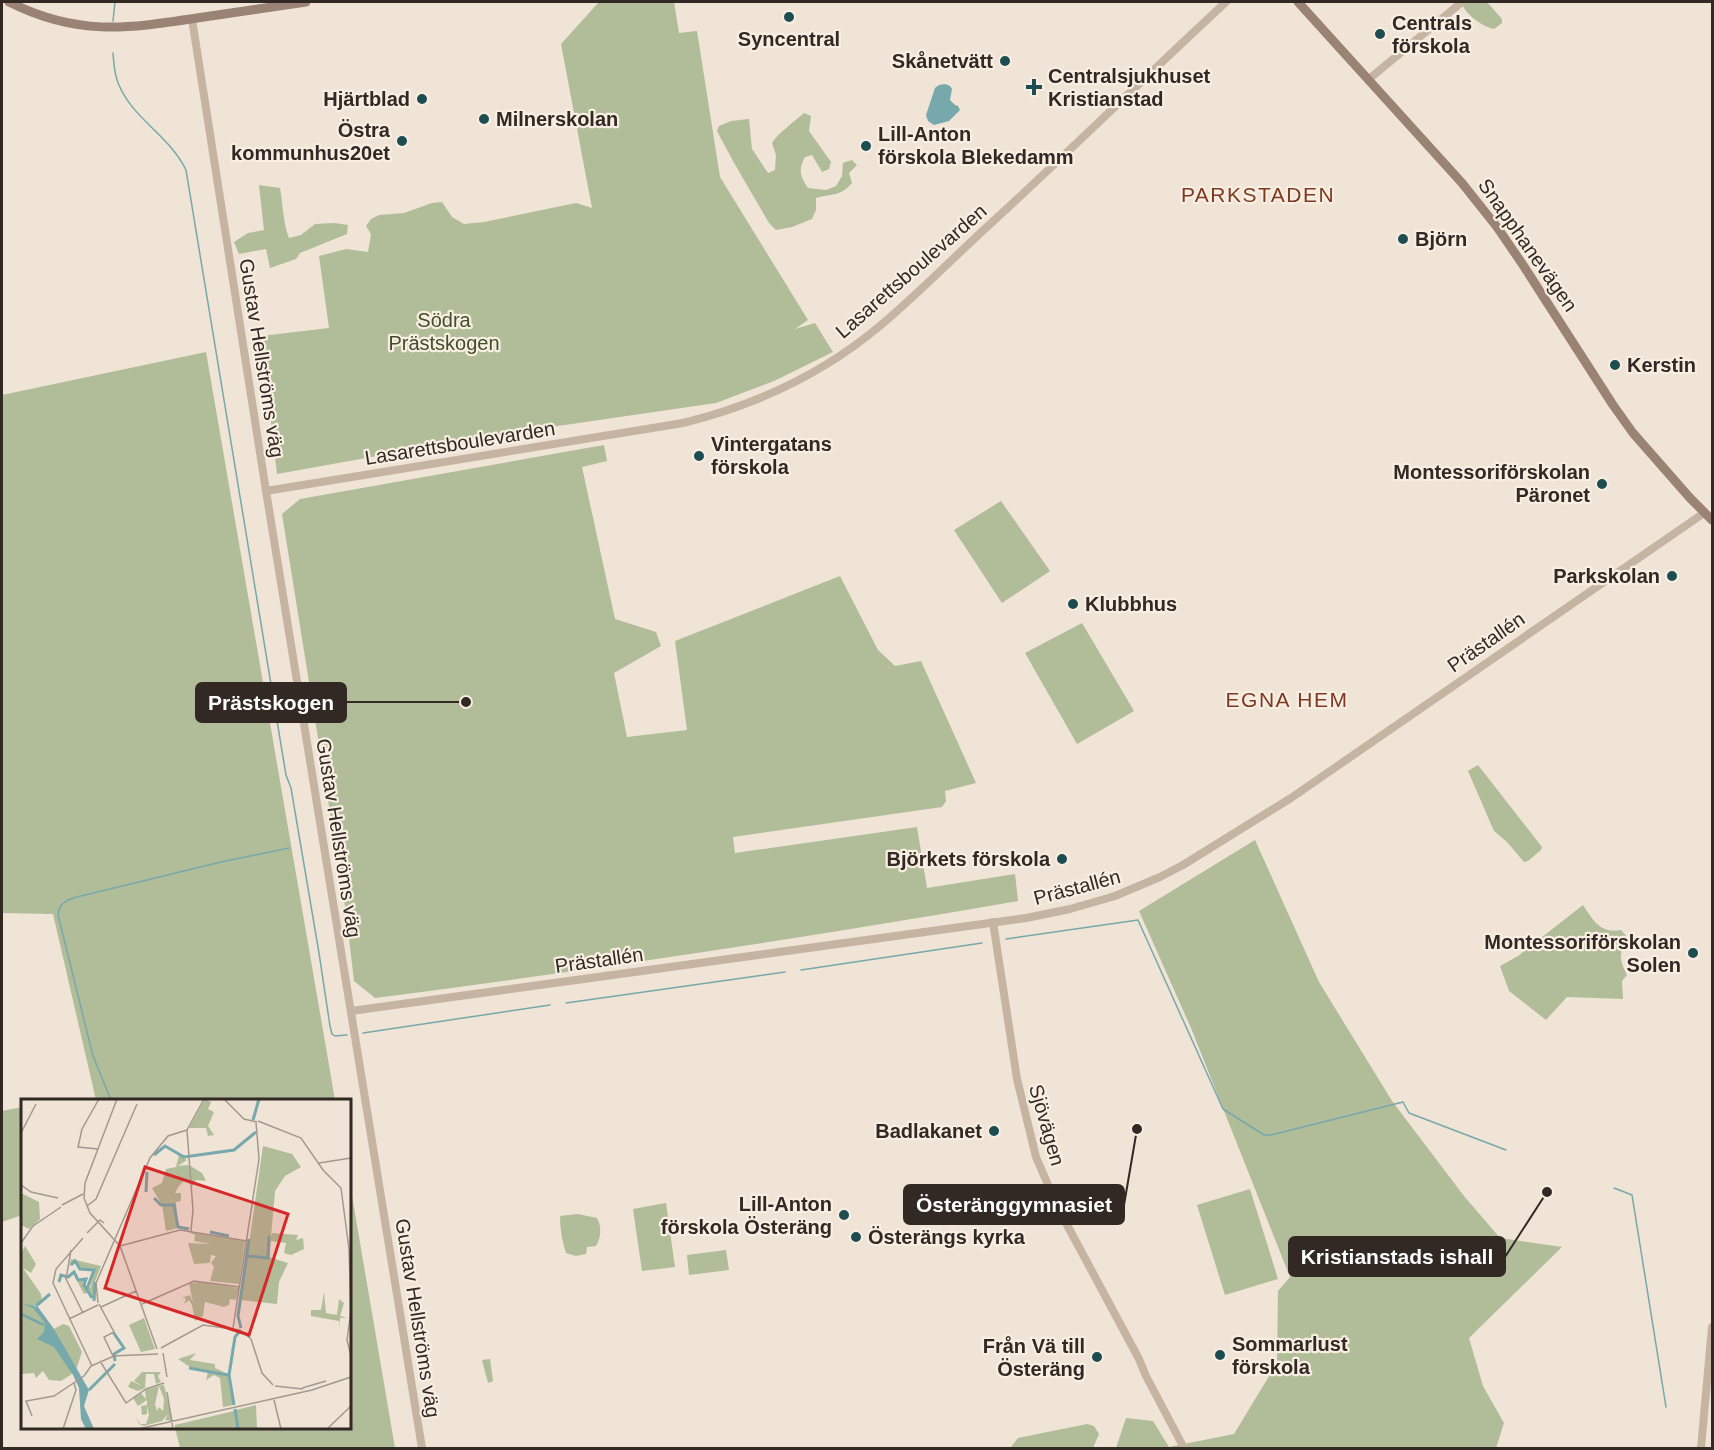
<svg xmlns="http://www.w3.org/2000/svg" width="1714" height="1450" font-family="Helvetica,sans-serif">
<style>
.green{fill:#b0bd98}
.water{fill:#77a8ab}
.lines{fill:none;stroke-linecap:round;stroke-linejoin:round}
.stream{stroke:#77a8ab;stroke-width:1.5}
.tertiary{stroke:#c6b4a3;stroke-width:8}
.secondary{stroke:#9a8375;stroke-width:9}
.poi-dot{fill:#1d4c51;stroke:#f8eee2;stroke-width:2}
.labels{text-anchor:middle;stroke-width:4.5;stroke-linejoin:round;paint-order:stroke}
.poi-label{font-size:20px;font-weight:bold;fill:#322925;stroke:#f8eee2;text-anchor:start}
.street-label{font-size:20px;fill:#322925;stroke:#f8eee2}
.park-label{font-size:20px;fill:#404f2a;stroke:#f8eee2}
.neighbourhood-label{font-size:21px;letter-spacing:1.5px;fill:#7e3a21;stroke:#f8eee2}
.inset-river{fill:none;stroke:#77a8ab;stroke-width:3}
.inset-road{fill:none;stroke:#a3998f;stroke-width:1.5}
.view{fill:#d62828;fill-opacity:0.15;stroke:#d62828;stroke-width:3}
.inset-edge{fill:none;stroke:#322925;stroke-width:3}
.leader{fill:none;stroke:#322925;stroke-width:2}
.callout-dot{fill:#322925;stroke:#f8eee2;stroke-width:2}
.callout{fill:#322925;stroke:#322925;stroke-width:2}
.callout-label{font-size:21px;text-anchor:middle;font-weight:bold;fill:#fff}
</style>
<rect width="100%" height="100%" fill="#efe4d6"/>
<g class="green">
<polygon points="599,2 674,2 679,33 697,31 720,177 808,320 795,329 815,323 833,352 774,381 716,403 483,437 277,474 261,336 329,328 319,256 346,249 368,252 371,234 366,226 371,219 379,215 404,213 432,203 442,202 452,217 464,224 484,222 576,203 592,208 561,44"/>
<path d="M1466 2H1487L1502 19V23L1494 29C1483 27 1468 16 1463 6Z"/>
<path d="M804 113 811 116 809 131 831 162 829 169 822 172 812 155 805 157C798 170 800 176 808 188L826 190 836 186 842 176 843 163 852 160 857 165 849 173 852 183C840 197 833 193 816 198V210L812 219 792 227 776 230 769 223 733 161 717 131 719 126 731 121 749 119 752 149 768 173 775 170 776 155 772 143C778 133 794 122 804 113Z"/>
<path d="M259 185 280 188C283 204 283 223 289 238L301 235 315 224 334 223 348 225 347 234 300 253 296 259 270 268 266 249 239 254 234 242 248 233 264 230Z"/>
<polygon points="206,352 335,1100 96,1100 53,914 2,913 2,395"/>
<path d="M604 445 607 461 582 467 615 619 656 632 661 646 614 673 627 737 687 730 675 641 840 576 878 650 895 666 921 661 976 783 945 791 946 801 942 807 733 837 735 853 917 827 927 888 1015 874 1018 901C805 938 590 970 375 998L354 981 346 912 282 514 300 499Z"/>
<polygon points="1001,501 1050,571 1002,603 954,530"/>
<polygon points="1082,623 1134,711 1077,744 1025,653"/>
<polygon points="1478,765 1542,847 1541,850 1528,861 1524,862 1507,842 1494,831 1468,771"/>
<polygon points="1255,840 1319,982 1392,1101 1464,1196 1500,1238 1562,1247 1469,1338 1483,1386 1504,1423 1496,1448 1116,1448 1126,1418 1153,1421 1169,1447 1234,1434 1277,1363 1278,1291 1290,1277 1191,1028 1139,911"/>
<path d="M1583 905C1593 920 1600 934 1621 930L1629 939C1618 954 1619 958 1627 975L1622 981 1623 999 1567 997 1546 1020 1509 991 1500 966 1518 956Z"/>
<polygon points="22,1107 22,1215 2,1222 2,1111"/>
<polygon points="350,1184 395,1448 180,1448 175,1428 350,1428"/>
<polygon points="1250,1189 1278,1279 1225,1295 1197,1205"/>
<polygon points="666,1203 675,1267 642,1271 633,1209"/>
<path d="M578 1214 597 1218C602 1227 601 1238 596 1246L587 1247 586 1254 576 1256 566 1253C562 1241 560 1229 560 1216Z"/>
<polygon points="726,1250 729,1270 689,1275 687,1255"/>
<polygon points="490,1359 493,1381 488,1383 482,1360"/>
<polygon points="1087,1424 1094,1426 1099,1434 1093,1448 1010,1448 1018,1438"/>
</g>
<polygon class="water" points="945,84 950,86 952,89 950,100 955,105 958,106 960,110 949,121 934,125 928,121 926,115 935,88 939,85"/>
<g class="lines">
<g class="stream">
<polyline points="113,21 115,2"/>
<path d="M113 53C114 64 114 75 119 85 133 119 170 136 186 170L286 775 291 788 319 953 330 1026 332 1034 335 1036 347 1035"/>
<polyline points="1006,939 1138,920 1223,1109 1264,1135 1271,1135 1403,1102 1409,1113 1506,1150"/>
<polyline points="801,970 982,943"/>
<polyline points="566,1003 785,972"/>
<polyline points="363,1033 550,1005"/>
<path d="M111 1100 93 1056 58 915C59 901 70 899 81 896L221 862 289 848"/>
<polyline points="1614,1188 1632,1195 1666,1407"/>
</g>
<g class="tertiary">
<polyline points="192,19 266,491 422,1448"/>
<polyline points="1369,79 1462,2"/>
<path d="M266 491 683 423C756 405 823 374 881 325 918 294 952 259 988 226 1068 153 1146 76 1226 2"/>
<polyline points="993,922 1017,1079 1036,1157 1058,1208 1139,1359 1146,1376 1184,1448"/>
<polyline points="351,1011 1026,918 1070,909 1115,896 1160,877 1183,865 1291,798 1704,513"/>
<polyline points="1701,1448 1712,1327"/>
</g>
<g class="secondary">
<path d="M9 2C77 36 125 29 197 18 233 13 270 7 306 2"/>
<polyline points="1298,2 1462,183 1497,227 1523,265 1613,405 1633,433 1690,498 1712,520"/>
</g>
</g>
<g class="poi-dot">
<circle cx="789" cy="17" r="6"/>
<circle cx="1380" cy="34" r="6"/>
<circle cx="1005" cy="61" r="6"/>
<path d="M1031 78h6v6h6v6h-6v6h-6v-6h-6v-6h6z"/>
<circle cx="422" cy="99" r="6"/>
<circle cx="484" cy="119" r="6"/>
<circle cx="402" cy="141" r="6"/>
<circle cx="866" cy="146" r="6"/>
<circle cx="1403" cy="239" r="6"/>
<circle cx="1615" cy="365" r="6"/>
<circle cx="699" cy="456" r="6"/>
<circle cx="1602" cy="484" r="6"/>
<circle cx="1672" cy="576" r="6"/>
<circle cx="1073" cy="604" r="6"/>
<circle cx="1062" cy="859" r="6"/>
<circle cx="1693" cy="953" r="6"/>
<circle cx="994" cy="1131" r="6"/>
<circle cx="844" cy="1215" r="6"/>
<circle cx="856" cy="1237" r="6"/>
<circle cx="1220" cy="1355" r="6"/>
<circle cx="1097" cy="1357" r="6"/>
</g>
<g class="labels">
<g class="poi-label">
<text x="1392" y="30">Centrals<tspan x="1392" dy="23">förskola</tspan></text>
<text x="789" y="46" text-anchor="middle">Syncentral</text>
<text x="993" y="68" text-anchor="end">Skånetvätt</text>
<text x="1048" y="83">Centralsjukhuset<tspan x="1048" dy="23">Kristianstad</tspan></text>
<text x="410" y="106" text-anchor="end">Hjärtblad</text>
<text x="496" y="126">Milnerskolan</text>
<text x="390" y="137" text-anchor="end">Östra<tspan x="390" dy="23">kommunhus20et</tspan></text>
<text x="878" y="141">Lill-Anton<tspan x="878" dy="23">förskola Blekedamm</tspan></text>
<text x="1415" y="246">Björn</text>
<text x="1627" y="372">Kerstin</text>
<text x="711" y="451">Vintergatans<tspan x="711" dy="23">förskola</tspan></text>
<text x="1590" y="479" text-anchor="end">Montessoriförskolan<tspan x="1590" dy="23">Päronet</tspan></text>
<text x="1660" y="583" text-anchor="end">Parkskolan</text>
<text x="1085" y="611">Klubbhus</text>
<text x="1050" y="866" text-anchor="end">Björkets förskola</text>
<text x="1681" y="949" text-anchor="end">Montessoriförskolan<tspan x="1681" dy="23">Solen</tspan></text>
<text x="982" y="1138" text-anchor="end">Badlakanet</text>
<text x="832" y="1211" text-anchor="end">Lill-Anton<tspan x="832" dy="23">förskola Österäng</tspan></text>
<text x="868" y="1244">Österängs kyrka</text>
<text x="1232" y="1351">Sommarlust<tspan x="1232" dy="23">förskola</tspan></text>
<text x="1085" y="1353" text-anchor="end">Från Vä till<tspan x="1085" dy="23">Österäng</tspan></text>
</g>
<g class="street-label">
<text transform="translate(1528 245) rotate(55)" y="7">Snapphanevägen</text>
<text transform="translate(911 271) rotate(-41)" y="7">Lasarettsboulevarden</text>
<text transform="translate(262 358) rotate(81)" y="7">Gustav Hellströms väg</text>
<text transform="translate(460 443) rotate(-9)" y="7">Lasarettsboulevarden</text>
<text transform="translate(1486 642) rotate(-35)" y="7">Prästallén</text>
<text transform="translate(339 838) rotate(81)" y="7">Gustav Hellströms väg</text>
<text transform="translate(1077 887) rotate(-15)" y="7">Prästallén</text>
<text transform="translate(599 960) rotate(-8)" y="7">Prästallén</text>
<text transform="translate(1047 1125) rotate(74)" y="7">Sjövägen</text>
<text transform="translate(418 1318) rotate(81)" y="7">Gustav Hellströms väg</text>
</g>
<g class="park-label">
<text x="444" y="327">Södra<tspan x="444" dy="23">Prästskogen</tspan></text>
</g>
<g class="neighbourhood-label">
<text x="1258" y="202">PARKSTADEN</text>
<text x="1287" y="707">EGNA HEM</text>
</g>
</g>
<g transform="translate(21 1099)">
<rect width="330" height="330" fill="#efe4d6"/>
<path d="M184 0 190 3 187 10 193 13 187 27 193 36 187 37 185 29H168ZM242 47 271 55 280 68 264 77 254 92 250 138 251 134 277 136 275 141 282 139 283 150 270 156 263 154 265 144 250 142 248 158 267 164 258 183 256 205 220 201ZM158 56 166 61 157 67 168 66 181 74 185 82 175 81 172 87 163 82 158 87 154 94H160V102L155 103 157 129 145 132 141 106 131 89 141 84 145 70 155 68ZM0 94 18 103 19 120 8 130 0 126ZM167 133 224 142 218 185 189 182 193 168 190 164 195 157 190 156 189 164 173 165 167 144 189 145 173 142 174 136ZM4 147 15 165 10 174 2 169 20 195 21 202 13 207 26 224 51 275 40 282 28 281 22 272 15 279 13 274 0 275V154ZM50 160 80 167 73 185V200L68 193 63 195 56 182 63 181 62 186 69 189 74 170 60 169 54 161 48 168ZM179 183 218 189 215 201 209 200 208 206 203 208 184 203 182 217 174 222 171 206 168 201 163 205 165 199H160L169 196 172 204 168 184ZM303 193 305 214 316 216 318 200 323 204 319 217 326 219H319L318 229V222L290 217V211H300ZM123 219 134 250 120 253 108 226ZM42 225 48 227 61 253 55 271 33 230ZM175 254 169 261 194 265V269L205 274 169 268 157 260ZM121 273H140L137 277 140 283 135 285 133 275H125L124 289 117 292 107 288 110 282 121 287 113 282ZM187 273 208 277 212 306 202 308 199 279 193 276 185 281ZM143 286 152 322 144 321 147 315 141 322 123 327 118 325 115 318 119 325H125L128 316 126 307V315L121 316 120 307 126 306V301L117 307 112 299 120 294 125 300 124 291 138 287 134 305 136 312 138 308 142 312 143 300 138 287ZM235 306 236 330H218L215 311ZM213 312 216 330H154V326Z" fill="#b0bd98"/>
<path d="M0 204 17 208 33 230 68 291 63 307 73 330H65L60 320 58 289 52 276 33 248 16 240 23 233 24 224 12 209Z" fill="#77a8ab"/>
<path class="inset-river" d="M232 21 238 0M133 56 144 47 163 58 213 51 235 33M125 93 126 73M133 99 140 106H153L157 128 168 130M189 133 208 137M227 157 247 159 248 137M50 166 54 162 59 170 73 171 66 190M38 183 40 176 47 178 53 173 57 181 65 180 63 186 71 199M73 202 74 183M15 207 29 195M0 215 23 226M220 229 217 217 228 140M92 233 103 249 93 255 94 262M168 269 207 276M68 291 94 265M213 306 208 276 214 238 219 232M214 310 217 330"/>
<path class="inset-road" d="M96 0 64 84 63 99 69 114 99 147 136 250M203 0 223 20 236 23M237 22 280 39 302 71 320 89 328 150 330 209M166 31 172 111 170 132M166 31 183 0M0 34 15 5M77 50 57 48 61 30 78 0M298 64 330 59M0 86 10 93 37 99M41 106 62 95M66 107 75 100 116 5M66 134 79 121 83 124M62 139 35 170 32 184 71 267M0 144 12 127 40 108M99 147 159 131 226 142M50 151 45 180 62 214M77 204 75 184 129 59 147 37 166 31M78 205 93 233 83 238 92 257M121 205 173 182 219 188M80 208 115 192M330 212 326 241 330 257M48 220 77 206M212 229 238 60 235 23M140 249 182 226 219 231 230 240 241 274 252 286M142 254 146 278M91 257 137 255M79 262 105 304 125 290 143 284M254 287 282 290M281 289 305 282M146 293 152 330M253 301 260 330M11 317 5 302 33 297 63 277 70 267 93 257M42 330 55 291 53 284M117 330 291 291 330 278M306 330 330 307"/>
<path class="view" d="M124 68 267 115 228 236 84 189Z"/>
<rect width="330" height="330" class="inset-edge"/>
</g>
<path class="leader" d="M466 702L346 702M1137 1129L1124 1205M1547 1192L1505 1257"/>
<g class="callout-dot">
<circle cx="466" cy="702" r="6"/>
<circle cx="1137" cy="1129" r="6"/>
<circle cx="1547" cy="1192" r="6"/>
</g>
<g class="callout">
<rect x="196" y="683" width="150" height="39" rx="6"/>
<rect x="904" y="1185" width="220" height="39" rx="6"/>
<rect x="1289" y="1237" width="216" height="39" rx="6"/>
</g>
<g class="callout-label">
<text x="271" y="710">Prästskogen</text>
<text x="1014" y="1212">Österänggymnasiet</text>
<text x="1397" y="1264">Kristianstads ishall</text>
</g>
<rect width="1714" height="1450" fill="none" stroke="#322925" stroke-width="6"/>
</svg>
